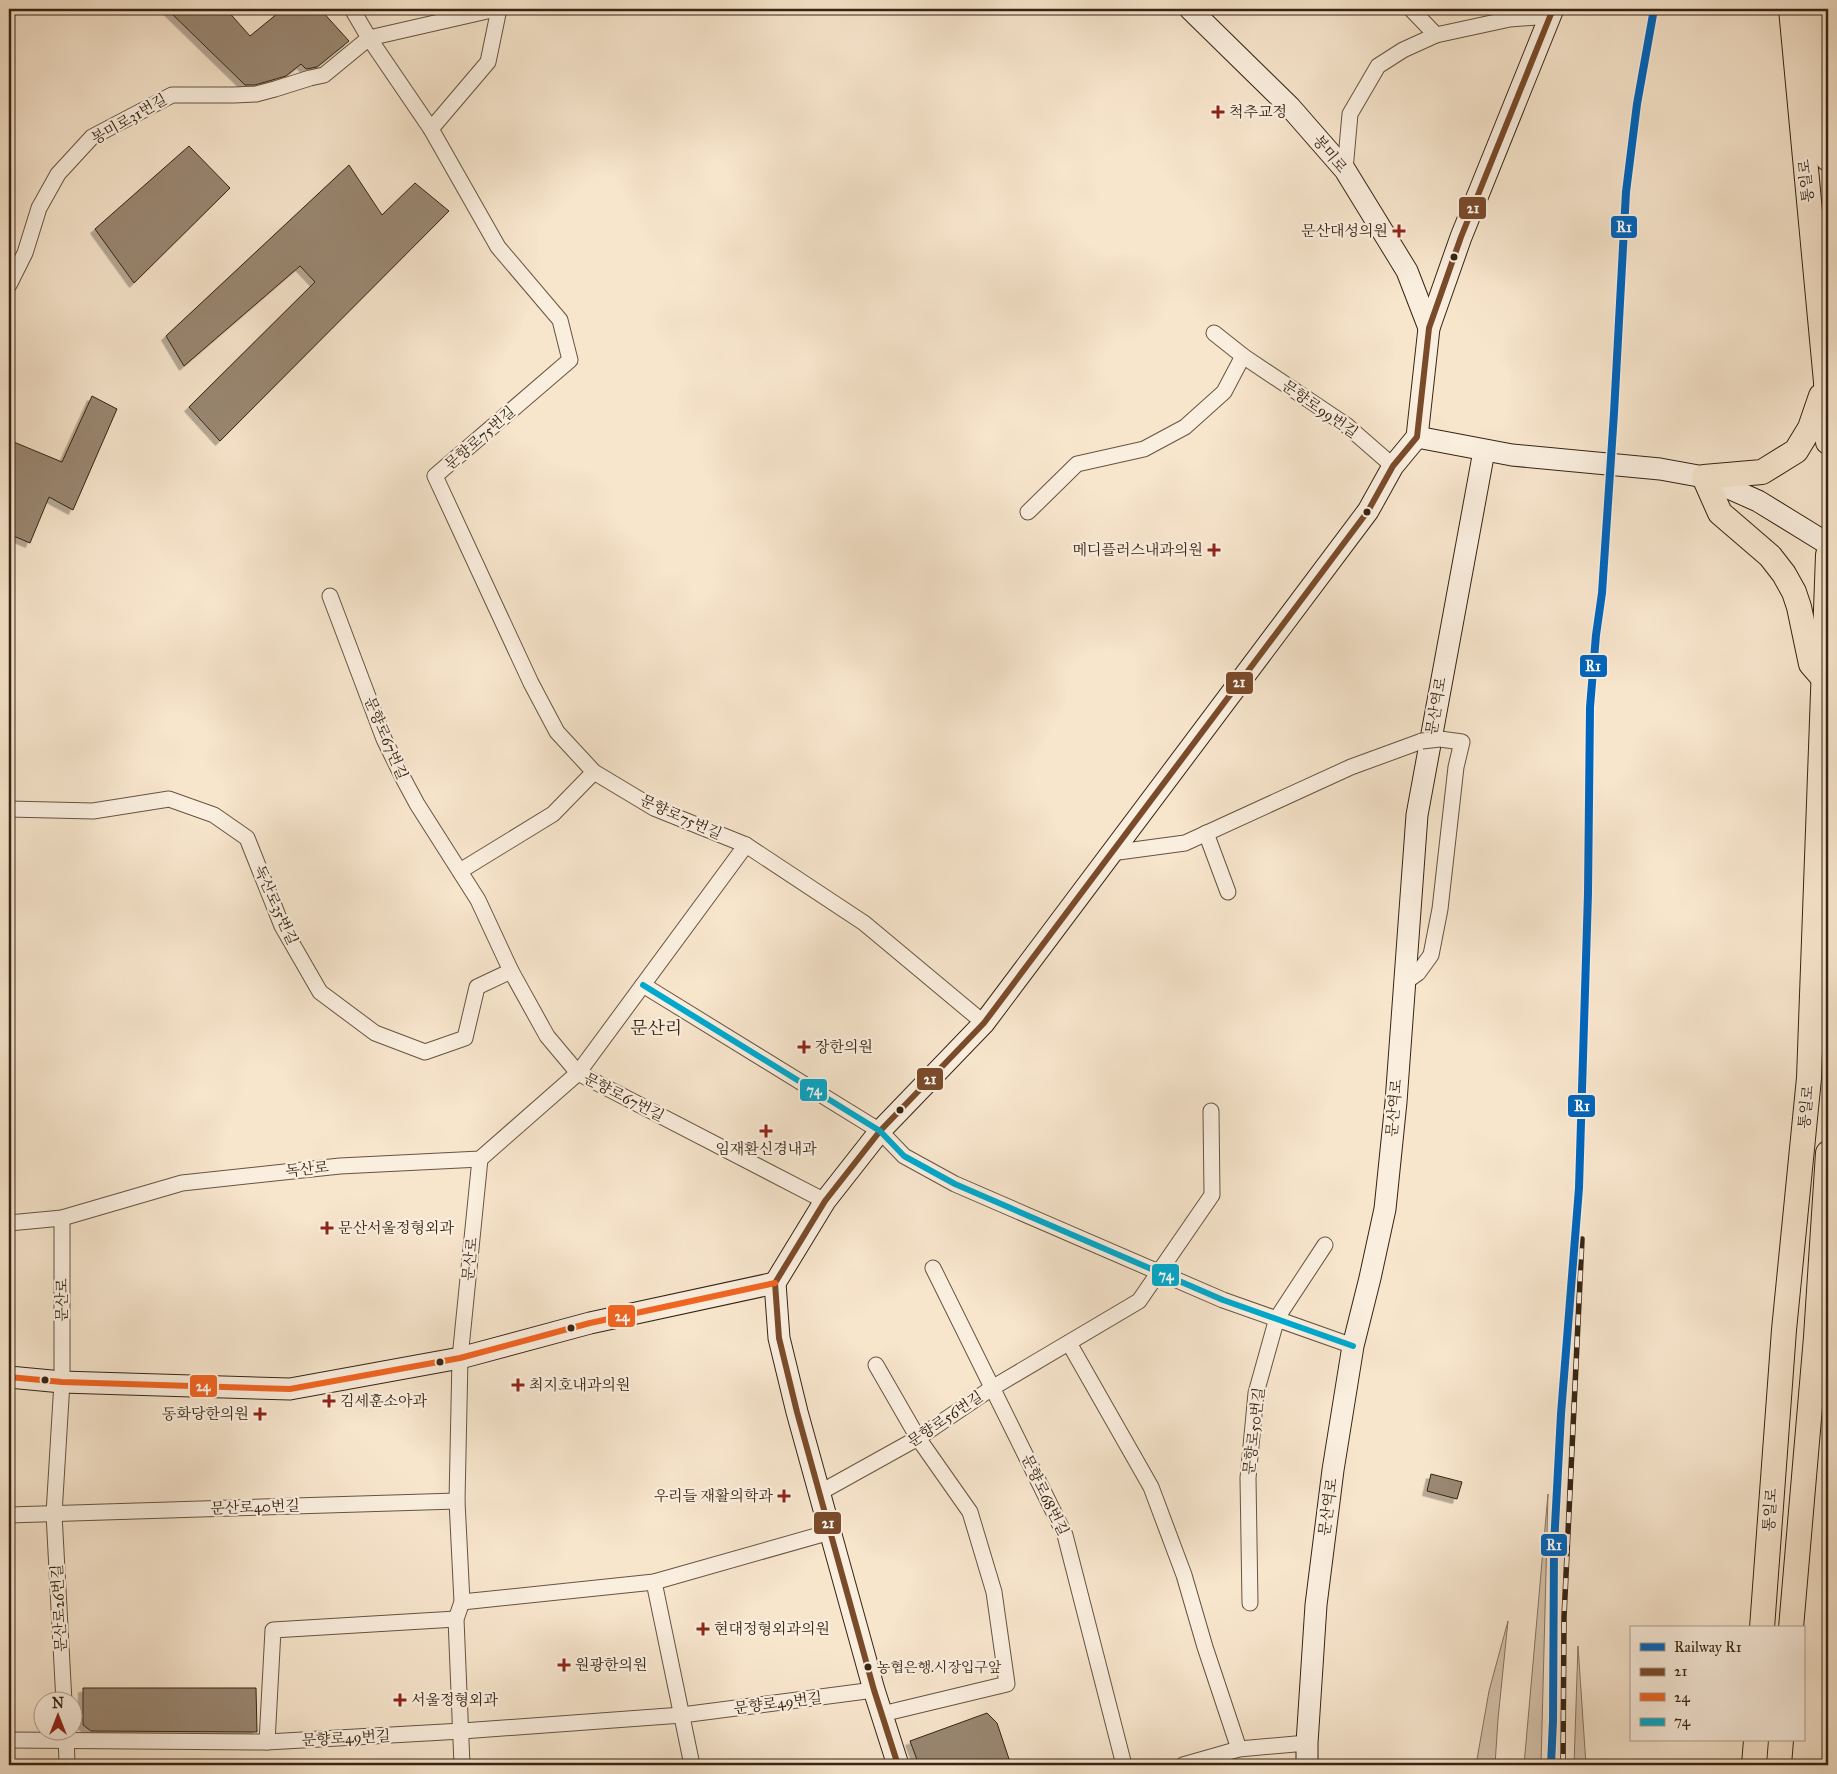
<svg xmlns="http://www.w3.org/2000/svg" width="1837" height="1774" font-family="'IM FELL Great Primer','Noto Serif KR',serif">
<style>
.green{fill:#d6c4ad;stroke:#867460}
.building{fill:#9a8873;stroke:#362413;filter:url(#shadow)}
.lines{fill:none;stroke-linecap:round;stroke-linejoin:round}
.street-casing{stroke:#665441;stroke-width:17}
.secondary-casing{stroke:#362413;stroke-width:23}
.primary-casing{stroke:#362413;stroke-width:26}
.street{stroke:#faeede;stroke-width:15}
.secondary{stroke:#faeede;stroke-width:21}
.primary{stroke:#f7e5cc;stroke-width:24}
.rail-casing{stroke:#362413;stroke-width:5.5}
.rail{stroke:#faeede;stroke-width:4;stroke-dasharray:11;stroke-linecap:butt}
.street-bridge-casing{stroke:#665441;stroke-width:17;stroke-linecap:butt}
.street-bridge{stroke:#faeede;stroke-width:15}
.bus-1-casing{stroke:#faeede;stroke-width:10}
.bus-2-casing{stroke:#faeede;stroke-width:10}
.bus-3-casing{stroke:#faeede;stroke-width:10}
.bus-1{stroke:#7a4b2a;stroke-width:6}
.bus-2{stroke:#f26522;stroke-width:6}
.bus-3{stroke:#00a9ce;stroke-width:6}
.rail-1-casing{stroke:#faeede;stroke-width:11}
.rail-1{stroke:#0065bd;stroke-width:8}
.poi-dot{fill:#8f2418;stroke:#faeede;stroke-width:2}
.bus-dot{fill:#362413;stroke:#faeede;stroke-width:2}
.labels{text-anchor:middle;stroke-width:4.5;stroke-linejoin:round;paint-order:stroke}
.bus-label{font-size:14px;fill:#362413;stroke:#faeede;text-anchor:start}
.poi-label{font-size:15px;fill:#362413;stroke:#faeede;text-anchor:start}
.street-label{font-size:15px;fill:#362413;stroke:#faeede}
.quarter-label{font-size:18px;fill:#362413;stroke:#faeede}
.line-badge{stroke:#faeede;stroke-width:2}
.badge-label{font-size:14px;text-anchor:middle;font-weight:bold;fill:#fff}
</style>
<defs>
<filter id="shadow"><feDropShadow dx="-4.5" dy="4.5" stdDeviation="0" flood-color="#0004"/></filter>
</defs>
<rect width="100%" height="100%" fill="#f7e5cc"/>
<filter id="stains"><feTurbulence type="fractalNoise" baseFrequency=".004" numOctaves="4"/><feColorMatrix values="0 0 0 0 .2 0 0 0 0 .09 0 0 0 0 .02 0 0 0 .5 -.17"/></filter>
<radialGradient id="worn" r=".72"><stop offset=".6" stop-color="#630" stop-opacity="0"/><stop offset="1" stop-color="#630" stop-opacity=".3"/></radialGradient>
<g class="green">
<polygon points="1548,1494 1541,1765 1524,1765"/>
<polygon points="1508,1621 1498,1719 1495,1765 1476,1765 1489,1691"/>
<polygon points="1578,1646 1586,1765 1574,1765"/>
</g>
<g class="building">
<polygon points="167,9 226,9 250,36 283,9 320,9 349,41 317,67 306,69 301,64 286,76 255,85 245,85"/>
<polygon points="189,146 230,188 134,283 95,229"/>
<polygon points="349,165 382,215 415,183 449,211 220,441 189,407 315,282 300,266 184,366 166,336"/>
<polygon points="92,396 117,409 73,510 49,497 30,543 9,534 9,440 62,462"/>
<polygon points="1431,1474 1462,1482 1457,1499 1427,1491"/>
<polygon points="83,1688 256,1688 257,1732 91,1731 83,1725"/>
<polygon points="987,1713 997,1723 1011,1765 919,1765 910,1741"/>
</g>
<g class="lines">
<defs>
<g id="street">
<polyline points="352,9 369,38 431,129 498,247 560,320 570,360 435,476 531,683 557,732 594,772 654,808 746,845 864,923 984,1023"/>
<polyline points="1411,9 1436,35"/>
<polyline points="431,129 488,62 499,9"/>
<polyline points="1345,170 1350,114 1378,66 1403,50 1436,35 1510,19 1551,16"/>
<polyline points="9,285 25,253 39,208 58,174 92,137 172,95 234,95 256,94 275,89 310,78 324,75 369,38 496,9"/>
<polyline points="1214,333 1243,356 1346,425 1393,466"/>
<polyline points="1028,512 1077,464 1144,449 1185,427 1224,392 1243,356"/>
<polyline points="330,596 384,739 403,778 417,804 478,900 511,971 547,1036 578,1073 825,1201"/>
<polyline points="9,809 93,811 169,799 214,815 247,838 282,926 320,992 375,1033 425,1052 465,1038 477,987 511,971"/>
<polyline points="1206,833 1228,892"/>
<polyline points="1111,853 1185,843 1351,767 1422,741"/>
<polyline points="460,871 553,814 594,772"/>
<polyline points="1404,983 1418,973 1431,955 1440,909 1456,767 1462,742 1440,739"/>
<polyline points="643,985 880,1131 904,1156 955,1184 1223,1300 1353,1346"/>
<polyline points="62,1218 62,1382 54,1514 64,1702"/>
<polyline points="9,1223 62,1218 182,1183 340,1166 480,1159 578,1073 746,845"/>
<polyline points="933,1268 1065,1535 1124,1765"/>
<polyline points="1069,1343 1151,1487 1184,1575 1205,1647 1239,1749"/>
<polyline points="876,1365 918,1438 970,1512 994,1592 1007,1684 882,1714"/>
<polyline points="819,1493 918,1438 992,1388 1139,1301 1212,1195 1211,1111"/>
<polyline points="9,1515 457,1501"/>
<polyline points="654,1582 692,1765"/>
<polyline points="462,1602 654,1582 830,1532"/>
<polyline points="1250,1603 1248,1478 1256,1393 1277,1318 1325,1245"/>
<polyline points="66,1732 67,1765"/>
<polyline points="9,1740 267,1742 462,1731 682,1715 874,1690"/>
<polyline points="267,1742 273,1630 456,1619"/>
<polyline points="462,1765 456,1619 462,1602 457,1501 460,1358 480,1159"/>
<polyline points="1183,1765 1239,1749 1307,1743"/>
</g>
<g id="secondary">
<polyline points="1190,9 1290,107 1345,170 1407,271 1429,328"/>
<polyline points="1417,437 1512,455 1660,469 1704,477 1758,501 1828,544"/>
<polyline points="9,1377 62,1382 290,1389 460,1358 590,1323 775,1283"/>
<polyline points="898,1765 874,1690 797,1412 779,1338 775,1283 825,1201 880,1131 984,1023 1368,511 1393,466 1417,437 1429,328 1461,237 1553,9"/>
<polyline points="1307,1765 1307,1743 1316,1605 1333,1470 1353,1346 1370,1278 1385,1209 1396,1102 1417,815 1484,451"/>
</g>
<g id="primary">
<polyline points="1791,9 1826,382 1828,442"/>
<polyline points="1814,9 1828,159"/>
<polyline points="1821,396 1810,428 1796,451 1762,472 1704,477 1720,513 1770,556 1784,574 1794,592 1799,607 1811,664 1824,679"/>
<polyline points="1762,1628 1784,1330 1809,1078 1828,555"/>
<polyline points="1791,1628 1816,1337 1828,1153"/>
<polyline points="1754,1765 1756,1740"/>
<polyline points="1779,1765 1781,1740"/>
</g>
</defs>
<use href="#street" class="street-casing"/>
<use href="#secondary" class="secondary-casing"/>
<use href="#primary" class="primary-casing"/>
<use href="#street" class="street"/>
<use href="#secondary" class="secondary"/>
<use href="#primary" class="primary"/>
<defs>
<polyline id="rail" points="1563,1765 1564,1617 1582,1239"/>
</defs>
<use href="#rail" class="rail-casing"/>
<use href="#rail" class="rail"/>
<defs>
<polyline id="street-bridge" points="1422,741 1440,739"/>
</defs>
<use href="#street-bridge" class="street-bridge-casing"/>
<use href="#street-bridge" class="street-bridge"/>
<defs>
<polyline id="bus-1" points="898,1765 874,1690 797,1412 779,1338 775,1283 825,1201 880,1131 984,1023 1368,511 1393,466 1417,437 1429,328 1461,237 1553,9"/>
<polyline id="bus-2" points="9,1377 62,1382 290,1389 460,1358 590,1323 775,1283"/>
<polyline id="bus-3" points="643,985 880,1131 904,1156 955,1184 1223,1300 1353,1346"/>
</defs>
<use href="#bus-1" class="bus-1-casing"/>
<use href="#bus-2" class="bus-2-casing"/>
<use href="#bus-3" class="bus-3-casing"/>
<use href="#bus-1" class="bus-1"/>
<use href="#bus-2" class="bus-2"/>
<use href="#bus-3" class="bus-3"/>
<defs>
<polyline id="rail-1" points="1551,1765 1553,1721 1554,1545 1561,1414 1579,1188 1588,893 1590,707 1596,635 1602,593 1614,413 1626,192 1637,104 1654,9"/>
</defs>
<use href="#rail-1" class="rail-1-casing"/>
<use href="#rail-1" class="rail-1"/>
</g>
<g class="poi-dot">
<path d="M1215.5 104.5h5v5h5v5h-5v5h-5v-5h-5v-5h5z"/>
<path d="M1396.5 223.5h5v5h5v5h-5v5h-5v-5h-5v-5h5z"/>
<path d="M1211.5 542.5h5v5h5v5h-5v5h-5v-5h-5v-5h5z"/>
<path d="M801.5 1039.5h5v5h5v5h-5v5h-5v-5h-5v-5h5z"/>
<path d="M763.5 1123.5h5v5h5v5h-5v5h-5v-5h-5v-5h5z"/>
<path d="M324.5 1220.5h5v5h5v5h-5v5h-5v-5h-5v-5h5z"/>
<path d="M515.5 1377.5h5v5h5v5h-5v5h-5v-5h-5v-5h5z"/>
<path d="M326.5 1393.5h5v5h5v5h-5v5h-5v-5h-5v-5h5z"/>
<path d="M257.5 1406.5h5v5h5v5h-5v5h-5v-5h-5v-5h5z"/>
<path d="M781.5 1488.5h5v5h5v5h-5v5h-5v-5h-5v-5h5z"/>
<path d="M700.5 1621.5h5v5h5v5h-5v5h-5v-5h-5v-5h5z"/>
<path d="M561.5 1657.5h5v5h5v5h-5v5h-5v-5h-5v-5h5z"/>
<path d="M397.5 1692.5h5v5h5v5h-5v5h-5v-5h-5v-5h5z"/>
</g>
<g class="bus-dot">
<circle cx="1454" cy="257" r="4.5"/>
<circle cx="1367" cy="512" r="4.5"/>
<circle cx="900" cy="1110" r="4.5"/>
<circle cx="571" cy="1328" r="4.5"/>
<circle cx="440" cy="1362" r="4.5"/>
<circle cx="45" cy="1380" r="4.5"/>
<circle cx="868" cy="1667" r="4.5"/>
</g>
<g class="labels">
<g class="bus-label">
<text x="877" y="1672">농협은행.시장입구앞</text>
</g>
<g class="poi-label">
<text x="1229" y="117">척추교정</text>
<text x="1388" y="236" text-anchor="end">문산대성의원</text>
<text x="1203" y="555" text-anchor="end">메디플러스내과의원</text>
<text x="815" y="1052">장한의원</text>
<text x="766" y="1154" text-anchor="middle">임재환신경내과</text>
<text x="338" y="1233">문산서울정형외과</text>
<text x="529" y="1390">최지호내과의원</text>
<text x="340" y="1406">김세훈소아과</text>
<text x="249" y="1419" text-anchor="end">동화당한의원</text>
<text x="773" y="1501" text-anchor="end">우리들 재활의학과</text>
<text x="714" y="1634">현대정형외과의원</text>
<text x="575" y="1670">원광한의원</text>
<text x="411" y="1705">서울정형외과</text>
</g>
<g class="street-label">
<text transform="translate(129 119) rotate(-30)" y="5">봉미로31번길</text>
<text transform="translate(1330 154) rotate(50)" y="5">봉미로</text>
<text transform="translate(1806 181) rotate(-96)" y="5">통일로</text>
<text transform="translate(1320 409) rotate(35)" y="5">문향로99번길</text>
<text transform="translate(480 438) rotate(-41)" y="5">문향로75번길</text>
<text transform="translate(1436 706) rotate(-80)" y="5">문산역로</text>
<text transform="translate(386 738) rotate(67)" y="5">문향로67번길</text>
<text transform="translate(681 817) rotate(24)" y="5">문향로75번길</text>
<text transform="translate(276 905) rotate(66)" y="5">독산로35번길</text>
<text transform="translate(624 1097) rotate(27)" y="5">문향로67번길</text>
<text transform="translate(1806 1107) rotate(-84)" y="5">통일로</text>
<text transform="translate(1394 1108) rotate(-85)" y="5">문산역로</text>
<text transform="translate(307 1169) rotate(-6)" y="5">독산로</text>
<text transform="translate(470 1259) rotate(-84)" y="5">문산로</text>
<text transform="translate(62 1300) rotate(-90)" y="5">문산로</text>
<text transform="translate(945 1419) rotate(-34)" y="5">문향로56번길</text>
<text transform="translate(1254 1431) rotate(-83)" y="5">문향로50번길</text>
<text transform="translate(1045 1495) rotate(64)" y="5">문향로68번길</text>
<text transform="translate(255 1507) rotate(-2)" y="5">문산로40번길</text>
<text transform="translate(1328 1507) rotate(-82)" y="5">문산역로</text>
<text transform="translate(1770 1510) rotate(-86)" y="5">통일로</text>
<text transform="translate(59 1608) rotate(-93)" y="5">문산로26번길</text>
<text transform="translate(778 1703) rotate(-7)" y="5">문향로49번길</text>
<text transform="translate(346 1738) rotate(-3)" y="5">문향로49번길</text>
</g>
<g class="quarter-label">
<text x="656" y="1034">문산리</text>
</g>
</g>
<g class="line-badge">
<rect x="1458" y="196" width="29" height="24" rx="5" fill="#7a4b2a"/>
<rect x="1610" y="215" width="28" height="24" rx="5" fill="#0065bd"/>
<rect x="1579" y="654" width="29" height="24" rx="5" fill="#0065bd"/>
<rect x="1225" y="671" width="29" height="24" rx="5" fill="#7a4b2a"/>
<rect x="916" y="1067" width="28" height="24" rx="5" fill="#7a4b2a"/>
<rect x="799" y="1078" width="29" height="24" rx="5" fill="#00a9ce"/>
<rect x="1567" y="1094" width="29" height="24" rx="5" fill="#0065bd"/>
<rect x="1151" y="1263" width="29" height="24" rx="5" fill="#00a9ce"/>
<rect x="607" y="1304" width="29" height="24" rx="5" fill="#f26522"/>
<rect x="189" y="1374" width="29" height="24" rx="5" fill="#f26522"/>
<rect x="813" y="1511" width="29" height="24" rx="5" fill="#7a4b2a"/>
<rect x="1540" y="1533" width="28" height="24" rx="5" fill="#0065bd"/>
</g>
<g class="badge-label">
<text x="1473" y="213">21</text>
<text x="1624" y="232">R1</text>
<text x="1593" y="671">R1</text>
<text x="1239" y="687">21</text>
<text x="930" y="1084">21</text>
<text x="814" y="1095">74</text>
<text x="1582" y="1111">R1</text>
<text x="1166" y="1280">74</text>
<text x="622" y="1321">24</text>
<text x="203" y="1391">24</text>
<text x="828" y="1528">21</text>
<text x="1554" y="1550">R1</text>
</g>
<rect width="1837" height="1774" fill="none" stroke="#f7e5cc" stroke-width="30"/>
<rect x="10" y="10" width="1817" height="1754" fill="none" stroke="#362413" stroke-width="2.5"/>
<rect x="15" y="15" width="1807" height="1744" fill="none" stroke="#362413"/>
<rect x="1630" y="1626" width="175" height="115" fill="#faeede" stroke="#ac9d8d"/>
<rect x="1640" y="1643" width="25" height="8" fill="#0065bd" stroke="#ac9d8d"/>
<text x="1674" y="1652" font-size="15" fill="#362413">Railway R1</text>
<rect x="1640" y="1668" width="25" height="8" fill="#7a4b2a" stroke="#ac9d8d"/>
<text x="1674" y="1676" font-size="15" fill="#362413">21</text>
<rect x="1640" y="1693" width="25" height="8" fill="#f26522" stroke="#ac9d8d"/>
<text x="1674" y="1702" font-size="15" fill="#362413">24</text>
<rect x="1640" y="1718" width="25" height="8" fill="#00a9ce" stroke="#ac9d8d"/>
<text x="1674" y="1726" font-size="15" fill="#362413">74</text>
<g transform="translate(58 1716)"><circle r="24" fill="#faeede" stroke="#ac9d8d"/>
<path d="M0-4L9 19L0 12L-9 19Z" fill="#8f2418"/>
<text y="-8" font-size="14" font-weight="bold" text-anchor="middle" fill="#362413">N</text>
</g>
<rect width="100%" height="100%" filter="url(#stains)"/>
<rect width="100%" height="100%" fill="url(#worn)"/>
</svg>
